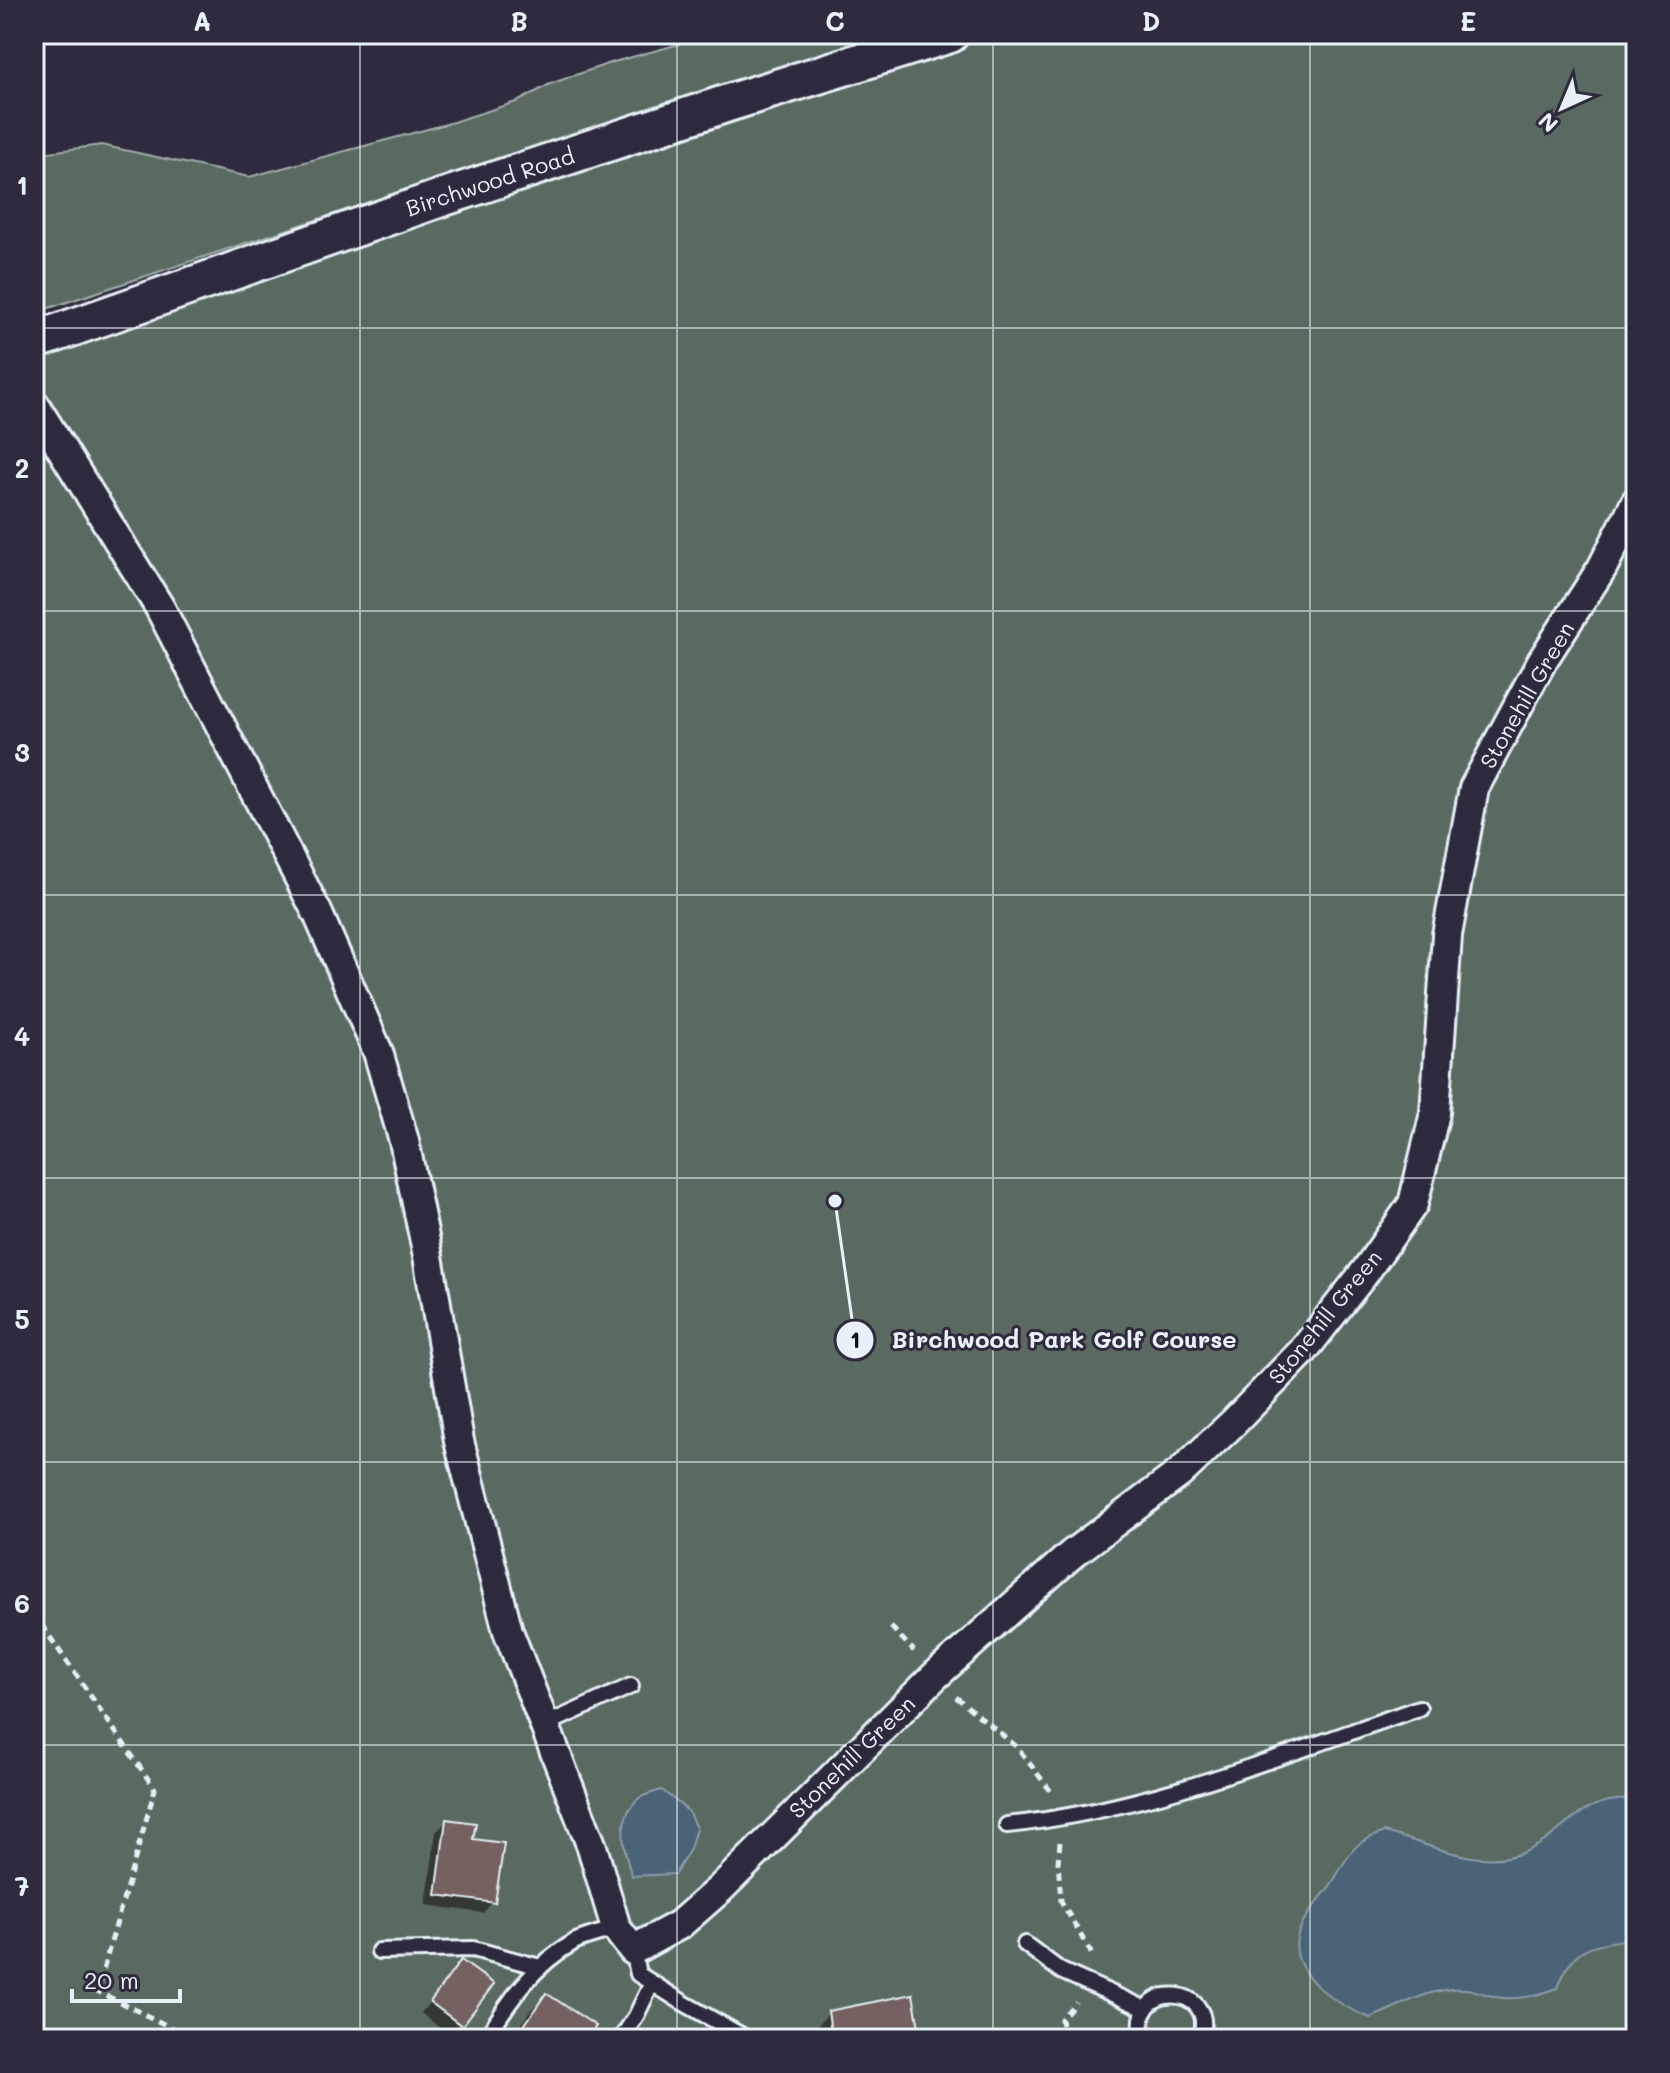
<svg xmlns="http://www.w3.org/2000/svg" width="1670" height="2073" font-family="Mali,sans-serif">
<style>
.green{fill:#5a6a61;stroke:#a1aeac;stroke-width:2}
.water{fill:#4c6377;stroke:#8a9cab;stroke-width:2}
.shadow{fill:#0007}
.building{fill:#746261;stroke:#e8f1f8;stroke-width:2}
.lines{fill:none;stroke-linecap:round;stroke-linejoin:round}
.service-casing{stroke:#e8f1f8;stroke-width:20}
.minor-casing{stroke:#e8f1f8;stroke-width:34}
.tertiary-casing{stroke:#e8f1f8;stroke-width:42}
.path{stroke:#e8f1f8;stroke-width:5;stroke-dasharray:8 6;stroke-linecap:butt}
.service{stroke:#2f2a3d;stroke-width:14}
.minor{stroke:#2f2a3d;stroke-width:28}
.tertiary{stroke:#2f2a3d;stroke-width:36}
.grid{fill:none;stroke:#e8f1f8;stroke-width:2;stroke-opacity:0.55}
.labels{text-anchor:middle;stroke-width:6;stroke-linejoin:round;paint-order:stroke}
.street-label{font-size:22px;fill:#e8f1f8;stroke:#2f2a3d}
.leader{fill:none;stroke:#e8f1f8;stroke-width:3}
.callout-dot{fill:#e8f1f8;stroke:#2f2a3d;stroke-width:3}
.mark-label{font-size:24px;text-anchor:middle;font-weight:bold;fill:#111}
.callout-label{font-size:24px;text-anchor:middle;font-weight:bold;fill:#e8f1f8;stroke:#2f2a3d;stroke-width:6;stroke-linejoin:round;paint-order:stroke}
.neatline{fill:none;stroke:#e8f1f8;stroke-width:3}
.grid-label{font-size:26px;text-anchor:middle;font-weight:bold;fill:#e8f1f8}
</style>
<rect width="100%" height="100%" fill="#2f2a3d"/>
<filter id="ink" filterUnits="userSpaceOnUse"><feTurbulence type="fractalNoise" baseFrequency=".0125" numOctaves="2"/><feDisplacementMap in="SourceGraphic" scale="16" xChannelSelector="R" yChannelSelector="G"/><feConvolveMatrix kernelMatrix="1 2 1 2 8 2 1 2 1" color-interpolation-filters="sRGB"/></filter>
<g filter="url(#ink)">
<g class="green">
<polygon points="716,34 863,34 865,44 603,125 34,313 34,154 101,145 249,177 450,123 519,101 550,84 610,63"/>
<polygon points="956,34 1636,34 1636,2039 34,2039 34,362 438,199"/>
</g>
<g class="water">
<path d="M662 1790 688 1811 696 1828 690 1849 675 1874 632 1876C623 1851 616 1819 638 1799 644 1794 655 1792 662 1790Z"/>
<path d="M1636 1800V1938C1592 1946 1575 1941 1558 1988 1538 1995 1518 2001 1496 1997 1486 1995 1476 1990 1466 1989 1431 1986 1402 2006 1370 2018 1340 2006 1290 1977 1297 1938 1301 1920 1319 1900 1330 1886 1339 1873 1349 1850 1362 1842 1369 1837 1377 1835 1384 1832 1427 1843 1478 1870 1522 1853 1567 1836 1577 1794 1636 1800Z"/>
</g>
<g class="shadow">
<polygon points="447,1821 471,1841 493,1902 483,1913 426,1905 436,1832"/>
<polygon points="461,1962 491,1984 450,2036 421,2013"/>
<polygon points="546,1996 586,2039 512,2039 529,2012"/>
<polygon points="829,2013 919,2039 808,2039 808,2035"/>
<polygon points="647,2034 655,2039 641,2039"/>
</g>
<g class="building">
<polygon points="446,1819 476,1823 473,1839 504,1843 495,1903 436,1895"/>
<polygon points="461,1960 494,1984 462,2026 430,2002"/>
<polygon points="546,1993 596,2026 588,2039 515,2039"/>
<polygon points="913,1994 921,2039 832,2039 828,2011"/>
</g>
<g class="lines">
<defs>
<g id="service">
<polyline points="545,1725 631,1686"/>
<path d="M1007 1825C1150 1810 1285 1754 1419 1708"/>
<polyline points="1025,1944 1061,1971 1146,2009"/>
<polyline points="633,1950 638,1974 682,2002 744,2037"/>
<polyline points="379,1951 473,1949 540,1967"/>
<path d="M486 2039C508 2001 534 1965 574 1942 586 1936 602 1933 616 1928"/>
<polyline points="621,2039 636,2016 652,1983"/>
<path d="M1144 2039C1126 1979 1221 1983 1200 2039"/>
</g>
<polyline id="minor" points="34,404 160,608 318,914 378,1052 404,1141 428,1256 459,1441 508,1631 592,1847 616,1928 633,1950 679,1925 720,1889 936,1675 1072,1554 1180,1473 1233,1423 1303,1351 1365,1272 1413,1204 1435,1113 1447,935 1474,788 1542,661 1602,568 1636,502"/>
<polyline id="tertiary" points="34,341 438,199 728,103 950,34"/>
</defs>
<use href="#service" class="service-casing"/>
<use href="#minor" class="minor-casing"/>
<use href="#tertiary" class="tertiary-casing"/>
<g class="path">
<polyline points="34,1614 155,1789 97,1991 194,2039"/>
<polyline points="891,1627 914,1651"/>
<polyline points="956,1697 1017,1747 1053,1794"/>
<polyline points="1060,1842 1058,1862 1061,1901 1094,1958"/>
<polyline points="1064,2039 1061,2019 1076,2002"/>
</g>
<use href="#service" class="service"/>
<use href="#minor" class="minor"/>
<use href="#tertiary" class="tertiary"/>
</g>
</g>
<path class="grid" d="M360 34V2039M677 34V2039M993 34V2039M1310 34V2039M34 328H1636M34 611H1636M34 895H1636M34 1178H1636M34 1462H1636M34 1745H1636"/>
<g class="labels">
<g class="street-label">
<text transform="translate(490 182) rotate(-18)" y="8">Birchwood Road</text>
<text transform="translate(1527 695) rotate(-60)" y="8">Stonehill Green</text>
<text transform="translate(1325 1317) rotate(-51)" y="8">Stonehill Green</text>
<text transform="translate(852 1757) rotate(-44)" y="8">Stonehill Green</text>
</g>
</g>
<path class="leader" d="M835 1201L855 1340"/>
<g class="callout-dot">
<circle cx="835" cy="1201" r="8"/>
<circle cx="855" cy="1340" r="20"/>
</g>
<g class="mark-label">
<text x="855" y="1348">1</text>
</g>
<g class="callout-label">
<text x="1064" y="1348">Birchwood Park Golf Course</text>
</g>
<rect width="1670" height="2073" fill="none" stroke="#2f2a3d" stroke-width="88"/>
<g transform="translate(1562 108) rotate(224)" stroke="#2f2a3d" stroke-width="6" paint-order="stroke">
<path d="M0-6L14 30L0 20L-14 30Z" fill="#e8f1f8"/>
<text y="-12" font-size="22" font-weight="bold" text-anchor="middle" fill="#e8f1f8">N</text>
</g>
<path d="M72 1989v12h108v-12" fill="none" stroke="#e8f1f8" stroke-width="4"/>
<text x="84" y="1989" font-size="24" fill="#e8f1f8" stroke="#2f2a3d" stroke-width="6" paint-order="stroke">20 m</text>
<rect x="44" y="44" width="1582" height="1985" class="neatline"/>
<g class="grid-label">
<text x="202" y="31">A</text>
<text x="519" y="31">B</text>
<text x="835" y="31">C</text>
<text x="1151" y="31">D</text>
<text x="1468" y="31">E</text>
<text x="22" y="195">1</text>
<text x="22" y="478">2</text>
<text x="22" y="762">3</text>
<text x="22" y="1046">4</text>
<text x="22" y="1329">5</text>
<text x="22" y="1613">6</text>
<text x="22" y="1896">7</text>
</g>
</svg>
